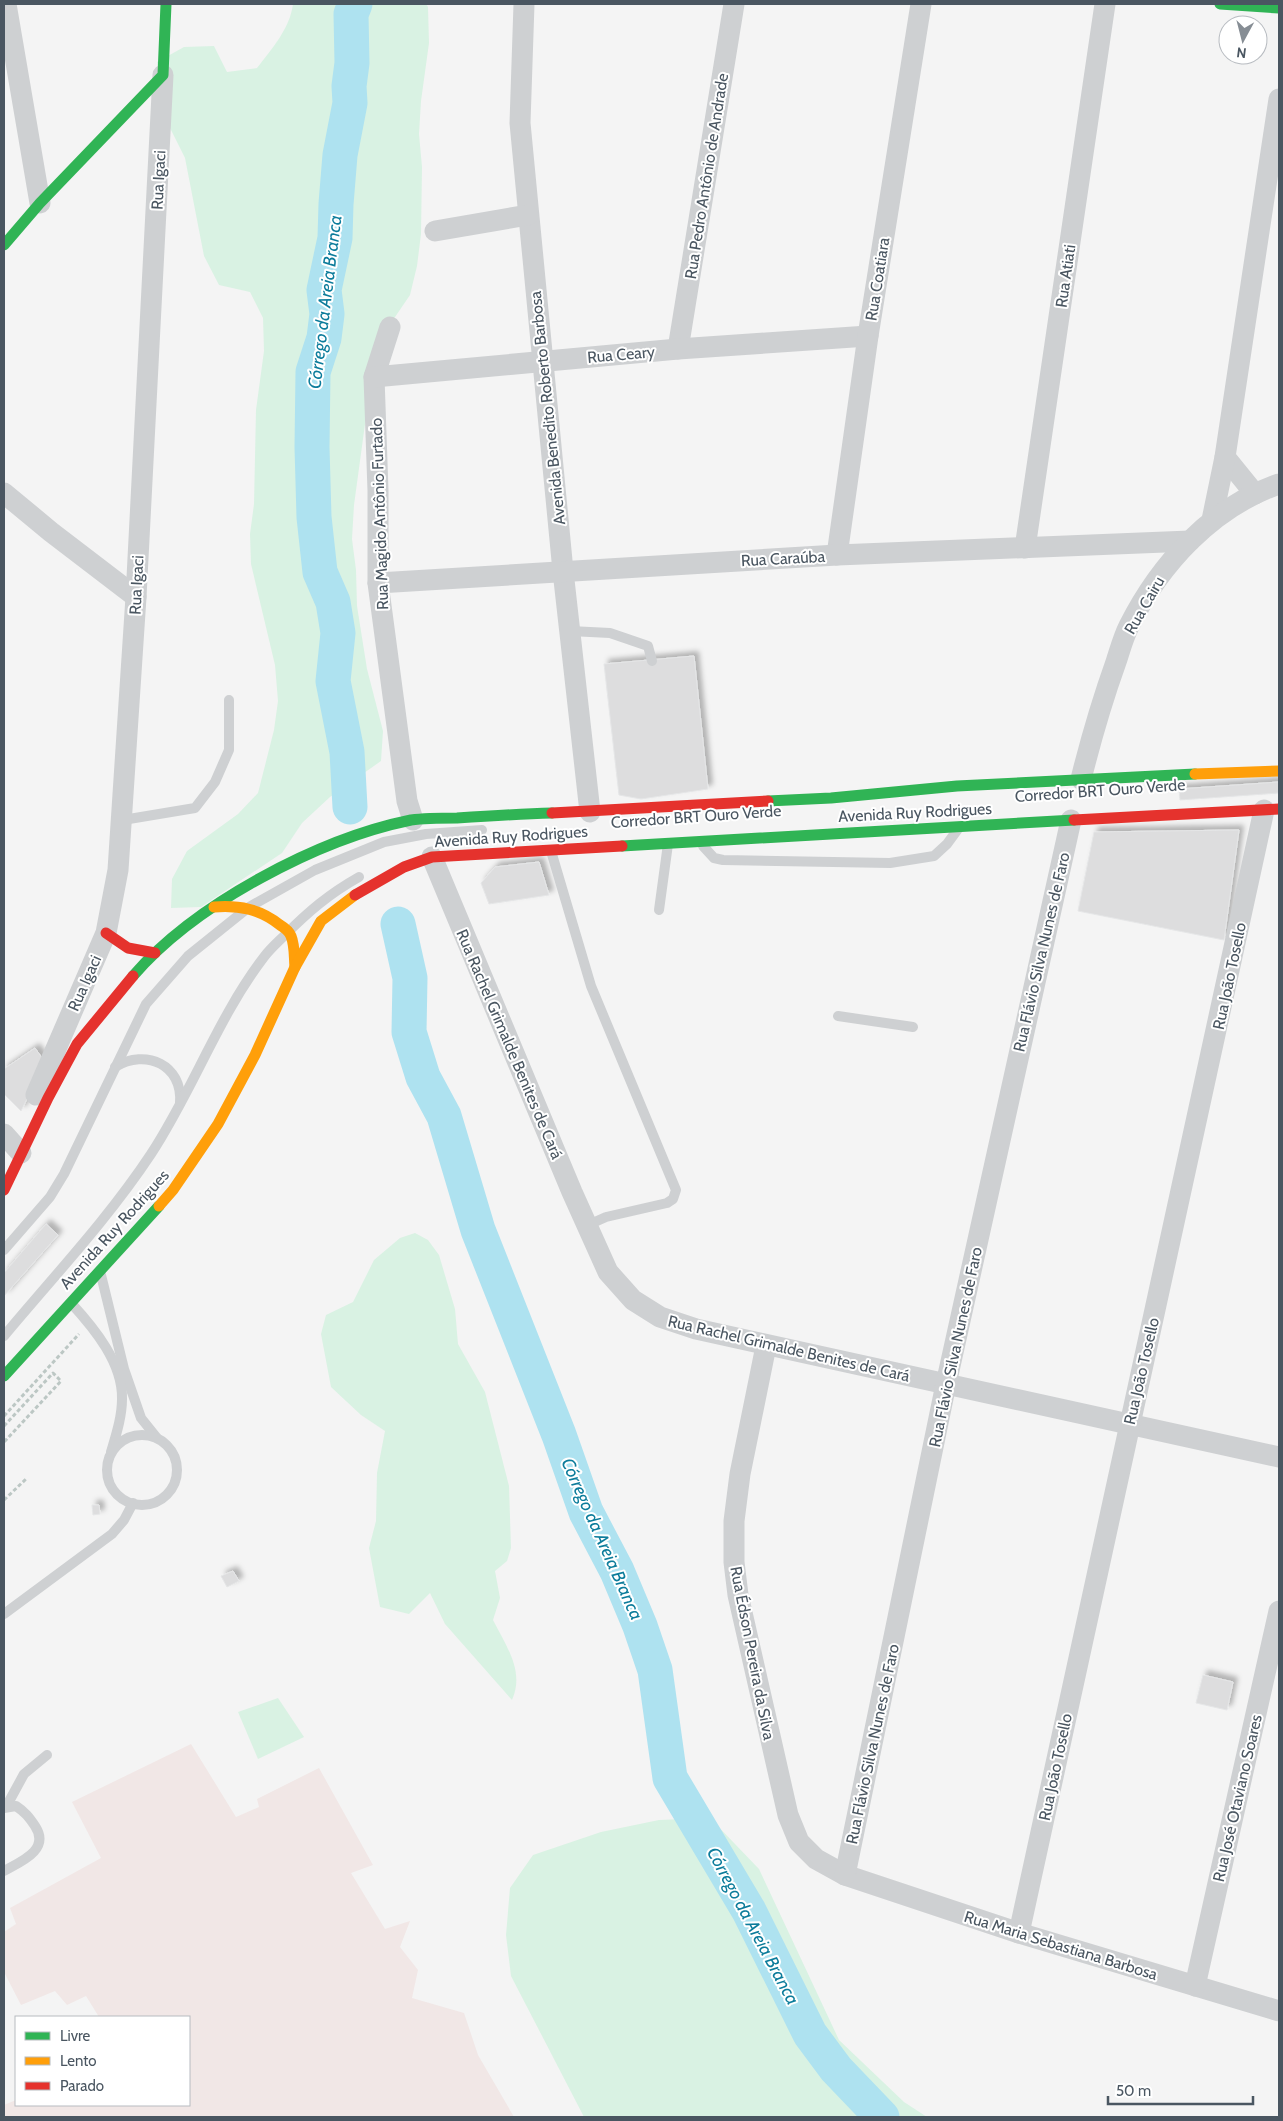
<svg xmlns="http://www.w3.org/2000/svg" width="1283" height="2121" font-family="Cabin,sans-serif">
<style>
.medical{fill:#f1e7e6}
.green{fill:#d9f2e3}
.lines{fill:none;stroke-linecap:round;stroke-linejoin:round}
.river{stroke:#aee2f0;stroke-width:35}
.building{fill:#ddddde;stroke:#e5e6e7;filter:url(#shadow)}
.path{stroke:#bcc7c4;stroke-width:3;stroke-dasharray:4 2.5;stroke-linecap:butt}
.lane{stroke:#ced0d2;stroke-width:10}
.street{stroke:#ced0d2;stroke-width:21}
.fast{stroke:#30b455;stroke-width:11}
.slow{stroke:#ff9f0a;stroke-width:11}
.jam{stroke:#e5322d;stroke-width:11}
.labels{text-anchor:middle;stroke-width:4;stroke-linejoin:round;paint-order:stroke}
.street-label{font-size:16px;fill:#4a5661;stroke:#fff}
.water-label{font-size:18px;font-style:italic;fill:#0c7c9b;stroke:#fff}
</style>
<defs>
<filter id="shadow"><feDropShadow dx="4.5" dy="-4.5" stdDeviation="2.5" flood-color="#0004"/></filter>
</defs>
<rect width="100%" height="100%" fill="#f4f4f4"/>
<polygon class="medical" points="191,1744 236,1817 259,1807 257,1799 319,1768 373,1865 351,1873 385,1929 410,1921 400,1947 418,1970 412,1998 464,2013 478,2055 514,2117 4,2117 4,2105 16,2100 16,2105 189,2105 189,2017 99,2017 86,1996 67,2005 55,1991 21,2005 4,1972 4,1932 16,1924 10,1908 101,1858 72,1802"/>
<g class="green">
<path d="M293 4H426L428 7 429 43 421 101 419 134 422 167 421 234 417 266 410 295 393 320 371 380 354 505 352 539 356 570 357 606 367 669 383 731 381 761 330 797 302 823 282 853 201 907 171 908 172 879 187 851 238 814 258 793 274 730 278 701 275 665 251 564 250 534 254 504 256 410 264 351 263 318 250 292 219 285 204 256 185 158 168 124 157 62 184 47 214 46 227 72 257 68C272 49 290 28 293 4Z"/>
<path d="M415 1233 428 1240 439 1255 455 1309 458 1344 485 1392 509 1486 511 1548 507 1561 495 1571 500 1598 493 1620C506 1646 525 1671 512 1700L445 1624 430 1593 409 1614 380 1607 369 1548 376 1521 377 1473 385 1431 361 1415 331 1387 321 1334 326 1315 353 1302 374 1260 400 1238Z"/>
<polygon points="278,1698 304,1737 258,1759 238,1712"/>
<polygon points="710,1818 759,1869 839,2040 904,2102 927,2117 584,2117 511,1976 506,1935 510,1888 533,1855 601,1832 659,1820"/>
</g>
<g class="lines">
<g class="river">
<polyline points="350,807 347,752 333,681 338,633 333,602 320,572 314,517 312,447 313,372 324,338 327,314 324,290 335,238 336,204 340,155 350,103 349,86 352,63 351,14 355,4"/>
<polyline points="398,924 410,978 409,1032 423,1077 444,1116 478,1230 559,1435 586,1512 617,1571 640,1626 655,1670 670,1778 749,1911 810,2034 836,2069 882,2117"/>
</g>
</g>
<g class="building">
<polygon points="694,656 708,789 641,799 619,795 604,664"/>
<polygon points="1279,782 1279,793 1180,800 1179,789"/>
<polygon points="1239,830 1224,940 1078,911 1094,832"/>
<polygon points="539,862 549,895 489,904 481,883 495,867"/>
<polygon points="35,1048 45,1062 21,1111 4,1094 4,1069"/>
<polygon points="46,1224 58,1235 4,1296 4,1273"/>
<polygon points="92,1505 99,1505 100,1514 93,1515"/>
<polygon points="233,1571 239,1581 227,1587 221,1576"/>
<polygon points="1203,1675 1233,1682 1227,1710 1196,1703"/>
</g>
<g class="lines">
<g class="path">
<polyline points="4,1416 79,1334"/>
<polyline points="4,1426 53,1373 61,1381 4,1442"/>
<polyline points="4,1500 26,1479"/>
</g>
<g class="lane">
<polyline points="570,631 610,633 648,646 652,661"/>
<polyline points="123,820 195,808 215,782 229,750 229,700"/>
<polyline points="703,846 714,858 723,860 890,863 934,856 947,844 958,829"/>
<polyline points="551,851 591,986 676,1190 673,1199 667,1203 606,1217 588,1225"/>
<polyline points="659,910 668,844"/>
<polyline points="838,1016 913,1027"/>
<path d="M115 1067C146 1048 183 1065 180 1103"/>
<polyline points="4,1250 50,1197 64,1174 146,1004 188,956 249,907 315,870 384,842 426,834 482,830"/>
<polyline points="101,1275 124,1369 141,1418 157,1438"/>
<path d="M71 1303C94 1328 123 1363 122 1399 122 1417 116 1435 111 1452"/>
<path d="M4 1336C54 1276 108 1219 151 1154 193 1090 218 1017 264 957 270 949 278 942 285 935 309 911 329 894 359 877"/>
<circle cx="142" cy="1470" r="35"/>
<polyline points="4,1614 112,1534 124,1520 133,1503"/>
<polyline points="6,1807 24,1774 47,1755"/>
<path d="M4 1808 16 1806C25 1812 29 1817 35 1826 51 1850 20 1862 4 1871"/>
</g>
<g class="street">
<polyline points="6,4 40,203"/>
<polyline points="524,4 520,123 563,571 590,812"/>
<polyline points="435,231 528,215"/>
<polyline points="390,327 374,377 378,491 378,583 407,801 413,820"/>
<polyline points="678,349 734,4"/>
<polyline points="374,377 678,349 868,336"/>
<polyline points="1225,457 1255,494"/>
<polyline points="4,493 51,532 136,597"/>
<polyline points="1212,520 1225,457 1279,99"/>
<polyline points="1025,548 1105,4"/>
<polyline points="837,555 868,336 921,4"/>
<polyline points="378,583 837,555 1190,541"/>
<path d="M1081 779C1091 739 1102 701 1116 662 1120 650 1123 638 1129 626 1160 564 1212 507 1279 484"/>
<polyline points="432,857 572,1192 608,1272 633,1300 660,1317 696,1329 1279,1457"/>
<polyline points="36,1095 106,933 118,870 136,597 163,75"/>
<polyline points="4,1134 21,1153"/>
<polyline points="766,1346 740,1474 734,1521 734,1562 738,1595 788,1815 799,1842 816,1859 845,1875 1019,1933 1279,2011"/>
<polyline points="845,1875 946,1384 1071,820"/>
<polyline points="1019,1933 1264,810"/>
<polyline points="1195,1986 1279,1611"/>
</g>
<g class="fast">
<polyline points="1220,4 1279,8"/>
<polyline points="4,245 40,203 163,75 166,4"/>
<polyline points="768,801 831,798 957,786 1195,774"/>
<polyline points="622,846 1074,820"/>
<path d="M133 976C195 904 318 839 411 820 426 818 442 818 457 818 488 816 520 814 552 813"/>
<polyline points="4,1376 159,1206"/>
</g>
<g class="slow">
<polyline points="1195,774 1279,771"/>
<path d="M214 907C239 905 260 909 280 925 285 928 289 931 291 936 295 946 294 957 295 967"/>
<polyline points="159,1206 173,1190 218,1124 255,1055 295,967 321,921 355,895"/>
</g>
<g class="jam">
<polyline points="552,813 768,801"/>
<polyline points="1074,820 1279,809"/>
<polyline points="355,895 404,867 432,857 622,846"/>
<polyline points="106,933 128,948 155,953"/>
<polyline points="4,1190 48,1098 77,1044 133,976"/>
</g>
</g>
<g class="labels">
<g class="street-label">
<text transform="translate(706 176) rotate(-81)" y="6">Rua Pedro Antônio de Andrade</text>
<text transform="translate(158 180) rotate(-87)" y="6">Rua Igaci</text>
<text transform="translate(1065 276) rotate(-82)" y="6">Rua Atiati</text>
<text transform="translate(877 279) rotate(-81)" y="6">Rua Coatiara</text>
<text transform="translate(621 354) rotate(-5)" y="6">Rua Ceary</text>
<text transform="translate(547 408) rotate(-96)" y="6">Avenida Benedito Roberto Barbosa</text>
<text transform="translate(379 514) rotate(-92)" y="6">Rua Magido Antônio Furtado</text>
<text transform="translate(783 558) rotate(-3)" y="6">Rua Caraúba</text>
<text transform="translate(136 585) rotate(-87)" y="6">Rua Igaci</text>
<text transform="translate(1144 605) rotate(-60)" y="6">Rua Cairu</text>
<text transform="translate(1100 790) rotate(-4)" y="6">Corredor BRT Ouro Verde</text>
<text transform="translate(915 812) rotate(-3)" y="6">Avenida Ruy Rodrigues</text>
<text transform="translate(696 816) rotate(-4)" y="6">Corredor BRT Ouro Verde</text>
<text transform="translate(511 836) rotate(-4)" y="6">Avenida Ruy Rodrigues</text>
<text transform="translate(1041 952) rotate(-77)" y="6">Rua Flávio Silva Nunes de Faro</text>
<text transform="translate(1229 976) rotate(-78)" y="6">Rua João Tosello</text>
<text transform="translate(84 983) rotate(-66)" y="6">Rua Igaci</text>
<text transform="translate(510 1044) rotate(67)" y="6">Rua Rachel Grimalde Benites de Cará</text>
<text transform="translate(114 1229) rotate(-48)" y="6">Avenida Ruy Rodrigues</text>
<text transform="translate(955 1347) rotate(-78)" y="6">Rua Flávio Silva Nunes de Faro</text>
<text transform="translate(789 1348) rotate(13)" y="6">Rua Rachel Grimalde Benites de Cará</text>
<text transform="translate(1141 1371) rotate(-77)" y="6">Rua João Tosello</text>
<text transform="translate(753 1653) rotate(79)" y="6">Rua Édson Pereira da Silva</text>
<text transform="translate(872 1744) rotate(-78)" y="6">Rua Flávio Silva Nunes de Faro</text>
<text transform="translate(1055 1767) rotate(-78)" y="6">Rua João Tosello</text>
<text transform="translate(1237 1798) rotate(-77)" y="6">Rua José Otaviano Soares</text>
<text transform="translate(1061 1945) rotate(17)" y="6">Rua Maria Sebastiana Barbosa</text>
</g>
<g class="water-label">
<text transform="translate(325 302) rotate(-83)" y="6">Córrego da Areia Branca</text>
<text transform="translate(602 1539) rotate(66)" y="6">Córrego da Areia Branca</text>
<text transform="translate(753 1926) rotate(62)" y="6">Córrego da Areia Branca</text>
</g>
</g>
<rect width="1283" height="2121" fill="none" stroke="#4a5661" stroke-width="10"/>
<rect x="15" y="2016" width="175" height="90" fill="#ffffff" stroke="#b7bbc0"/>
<rect x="25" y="2032" width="25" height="8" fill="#30b455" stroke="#b7bbc0"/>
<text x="60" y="2041" font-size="15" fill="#4a5661">Livre</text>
<rect x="25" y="2057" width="25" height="8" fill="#ff9f0a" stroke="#b7bbc0"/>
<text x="60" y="2066" font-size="15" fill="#4a5661">Lento</text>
<rect x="25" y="2082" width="25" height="8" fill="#e5322d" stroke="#b7bbc0"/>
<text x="60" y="2091" font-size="15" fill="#4a5661">Parado</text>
<g transform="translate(1243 40) rotate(187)"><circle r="24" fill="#ffffff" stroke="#b7bbc0"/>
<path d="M0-4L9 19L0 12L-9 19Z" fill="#868d94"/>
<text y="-8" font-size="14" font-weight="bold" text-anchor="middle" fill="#4a5661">N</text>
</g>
<path d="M1108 2096v8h145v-8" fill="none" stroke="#4a5661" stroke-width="2.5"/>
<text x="1116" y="2096" font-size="15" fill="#4a5661" stroke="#ffffff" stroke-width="4" paint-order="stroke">50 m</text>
</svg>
